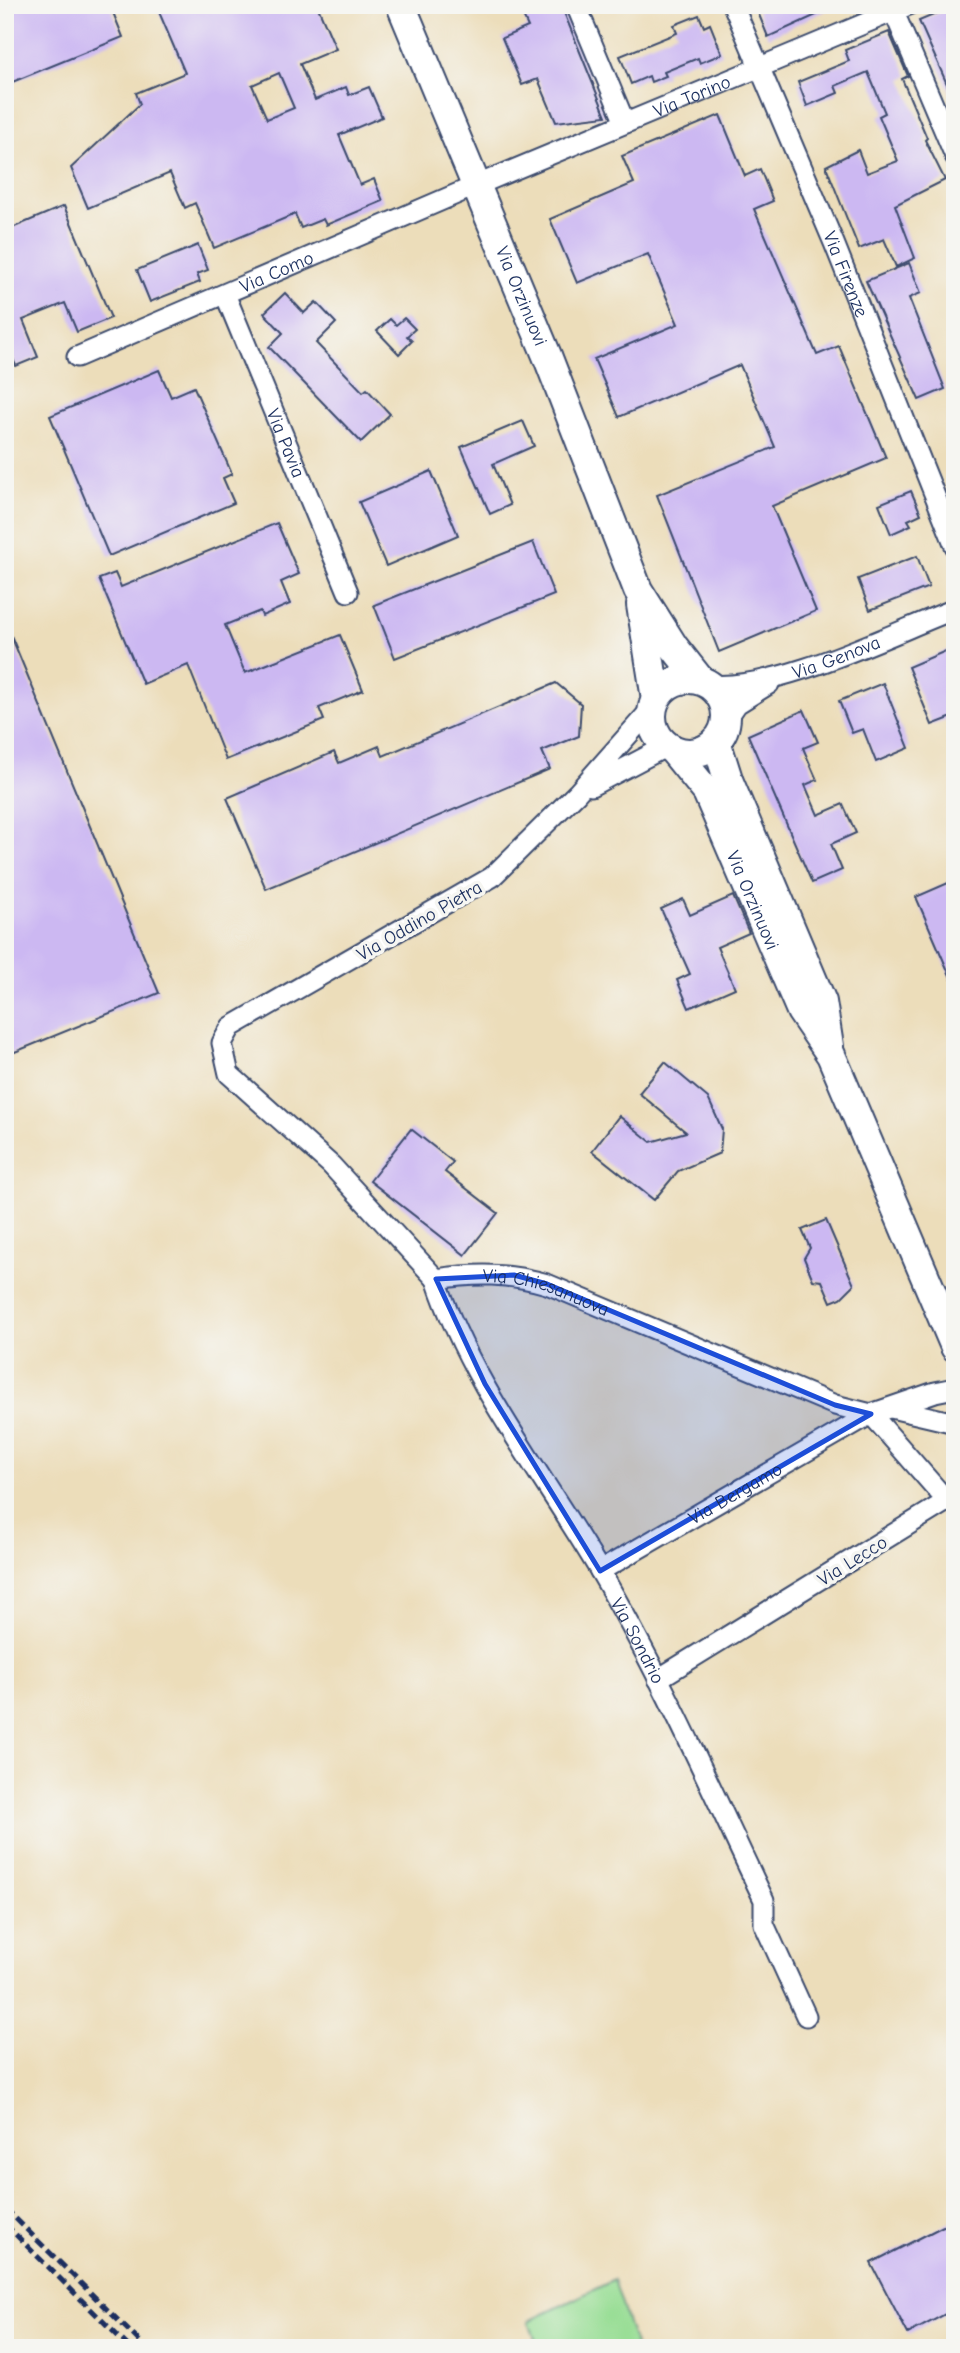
<svg xmlns="http://www.w3.org/2000/svg" width="960" height="2353" font-family="'Comic Neue',sans-serif">
<style>
.green{fill:#9ade96;stroke:#5a867a;stroke-width:2}
.building{fill:#ccb8f2;fill-rule:evenodd}
.lines{fill:none;stroke-linecap:round;stroke-linejoin:round}
.minor-casing{stroke:#3a496c;stroke-width:23}
.secondary-casing{stroke:#3a496c;stroke-width:32}
.minor{stroke:#fff;stroke-width:19}
.secondary{stroke:#fff;stroke-width:28}
.rail{stroke:#1b2f5e;stroke-width:5;stroke-dasharray:10 5;stroke-linecap:butt}
.marked{fill:#1d4ed8;fill-opacity:0.2;stroke:#1d4ed8;stroke-width:5;stroke-linejoin:round}
.labels{text-anchor:middle;stroke-width:7;stroke-linejoin:round;paint-order:stroke}
.street-label{font-size:19px;fill:#1b2f5e;stroke:#f6f6f2}
</style>
<rect width="100%" height="100%" fill="#f6f6f2"/>
<filter id="ink" filterUnits="userSpaceOnUse"><feTurbulence type="fractalNoise" baseFrequency=".0143" numOctaves="2"/><feDisplacementMap in="SourceGraphic" scale="14" xChannelSelector="R" yChannelSelector="G"/><feConvolveMatrix kernelMatrix="1 2 1 2 8 2 1 2 1" color-interpolation-filters="sRGB"/></filter>
<filter id="wash" filterUnits="userSpaceOnUse"><feTurbulence type="fractalNoise" baseFrequency=".00686" numOctaves="4" result="noise"/><feDisplacementMap in="SourceGraphic" scale="28" xChannelSelector="R" yChannelSelector="G"/><feGaussianBlur stdDeviation="1.57" result="paint"/><feColorMatrix in="noise" values="0 0 0 0 0 0 0 0 0 0 0 0 0 0 0 0 0 1.4 0 .05"/><feComposite in="paint" operator="in"/></filter>
<g filter="url(#wash)">
<rect width="100%" height="100%" fill="#ecddba"/>
<polygon class="green" points="614,2280 636,2348 538,2348 529,2321"/>
<g id="blocks">
<g class="building">
<polygon points="5,5 110,5 123,37 5,85"/>
<path d="M156 5H317L336 49 300 64 315 100 346 87 349 95 369 87 382 117 339 135 360 185 374 179 383 201 326 225 323 219 301 228 295 214 214 248 195 203 185 208 170 173 88 208 71 168 140 104 136 93 185 73ZM279 73 294 108 267 119 252 85Z"/>
<polygon points="518,5 561,5 606,116 556,122 538,79 522,85 502,38 528,27"/>
<polygon points="755,5 836,5 836,6 768,37"/>
<polygon points="955,6 955,100 954,100 919,21"/>
<polygon points="699,15 704,27 710,24 722,54 700,63 698,58 664,72 666,76 651,82 649,76 631,84 620,56 677,33 674,25"/>
<polygon points="889,32 908,76 902,79 927,138 925,140 945,180 895,205 915,258 896,267 884,239 859,249 826,166 858,150 867,173 898,161 879,116 885,113 868,72 835,86 838,93 807,106 798,82 849,61 845,50"/>
<polygon points="720,115 745,176 760,169 773,201 754,209 817,355 839,346 886,458 772,506 816,611 719,652 657,495 775,447 740,365 619,417 594,359 678,324 648,254 577,283 550,219 634,183 622,156"/>
<polygon points="64,206 111,318 77,332 65,303 23,320 38,357 16,366 5,341 5,231"/>
<polygon points="198,245 208,270 197,274 200,282 150,302 137,270"/>
<polygon points="909,263 921,293 909,298 945,389 919,400 866,281"/>
<polygon points="285,293 304,313 316,302 336,323 316,343 363,392 367,389 390,414 361,442 269,347 283,333 264,313"/>
<polygon points="404,318 415,329 407,336 412,341 399,354 377,331 390,319 396,325"/>
<polygon points="159,370 171,397 194,387 232,474 223,478 234,503 109,556 50,416"/>
<polygon points="523,421 534,446 493,464 510,505 490,514 461,447"/>
<polygon points="431,471 458,535 386,566 359,502"/>
<polygon points="911,491 921,514 908,520 911,525 891,534 879,504"/>
<polygon points="277,523 299,574 281,582 290,604 262,616 260,611 225,625 245,673 340,635 363,690 319,708 324,720 226,760 188,665 143,684 99,579 115,573 121,587"/>
<polygon points="533,542 554,595 395,658 374,605"/>
<polygon points="917,556 929,587 870,610 858,579"/>
<polygon points="5,621 159,993 5,1056"/>
<polygon points="955,647 955,716 932,725 908,667"/>
<polygon points="556,683 581,704 579,736 542,751 550,769 266,889 227,798 334,752 339,763 379,746 383,756"/>
<polygon points="883,683 909,748 876,762 863,729 852,733 839,701"/>
<polygon points="804,710 818,742 803,748 817,780 805,785 818,815 843,804 856,833 831,844 842,870 812,883 748,735"/>
<polygon points="955,880 955,987 916,897"/>
<polygon points="733,896 749,933 717,947 735,988 689,1008 677,980 690,974 661,909 683,899 690,915"/>
<polygon points="665,1062 708,1098 722,1129 720,1153 678,1171 654,1200 592,1151 619,1116 651,1142 686,1132 639,1093"/>
<polygon points="411,1129 453,1162 445,1172 498,1213 465,1255 370,1181"/>
<polygon points="826,1220 854,1285 841,1298 831,1302 822,1281 813,1280 804,1258 810,1248 802,1230"/>
<polygon points="955,2220 955,2309 908,2334 871,2263"/>
</g>
</g>
</g>
<g filter="url(#ink)">
<use href="#blocks" fill-opacity="0" stroke="#3a496c" stroke-width="2"/>
<g class="lines">
<defs>
<g id="minor">
<polyline points="576,5 625,123"/>
<path id="s1" d="M733 5 834 243 955 546"/>
<polyline points="891,5 955,156"/>
<path id="s2" d="M225 294 348 592"/>
<path id="s3" d="M77 357 475 186 909 5"/>
<path id="s4" d="M710 685C777 691 890 634 955 609"/>
<path id="s5" d="M653 707 577 793 492 877 231 1027 222 1043 229 1074 331 1165 436 1279C476 1273 508 1273 547 1284L835 1405 871 1414 935 1392 955 1388"/>
<polyline points="726,720 737,704 769,684"/>
<polyline points="591,786 667,746"/>
<path id="s6" d="M436 1279C470 1383 545 1477 600 1571 662 1677 711 1789 764 1900V1924L806 2016"/>
<polyline points="891,1408 955,1423"/>
<path id="s7" d="M600 1571 871 1414 947 1501 658 1679"/>
</g>
<g id="secondary">
<path id="s8" d="M401 5 548 358 638 590 674 647 700 680"/>
<polyline points="641,605 656,699"/>
<circle cx="689" cy="716" r="37"/>
<polyline points="716,741 729,782 822,1002 829,1046"/>
<path id="s9" d="M672 749 707 792 801 1011 831 1055 955 1347"/>
</g>
</defs>
<use href="#minor" class="minor-casing"/>
<use href="#secondary" class="secondary-casing"/>
<use href="#minor" class="minor"/>
<use href="#secondary" class="secondary"/>
<g class="rail">
<polyline points="5,2208 146,2348"/>
<polyline points="5,2224 130,2348"/>
</g>
</g>
</g>
<path class="marked" d="M514 1275 547 1284 835 1405 871 1414 600 1571 485 1384 436 1279Z"/>
<g class="labels">
<g class="street-label">
<text dy="7" stroke="none"><textPath href="#s3" startOffset="668">Via Torino</textPath></text>
<text dy="7" stroke="none"><textPath href="#s3" startOffset="217">Via Como</textPath></text>
<text dy="7" stroke="none"><textPath href="#s1" startOffset="292">Via Firenze</textPath></text>
<text dy="7" stroke="none"><textPath href="#s8" startOffset="315">Via Orzinuovi</textPath></text>
<text dy="7" stroke="none"><textPath href="#s2" startOffset="161">Via Pavia</textPath></text>
<text dy="7" stroke="none"><textPath href="#s4" startOffset="130">Via Genova</textPath></text>
<text dy="7" stroke="none"><textPath href="#s9" startOffset="173">Via Orzinuovi</textPath></text>
<text transform="translate(419 920) rotate(-30)" y="7">Via Oddino Pietra</text>
<text dy="7" stroke="none"><textPath href="#s5" startOffset="990">Via Chiesanuova</textPath></text>
<text dy="7" stroke="none"><textPath href="#s7" startOffset="156">Via Bergamo</textPath></text>
<text transform="translate(852 1560) rotate(-32)" y="7">Via Lecco</text>
<text dy="7" stroke="none"><textPath href="#s6" startOffset="415">Via Sondrio</textPath></text>
</g>
</g>
<rect width="960" height="2353" fill="none" stroke="#f6f6f2" stroke-width="28"/>
</svg>
